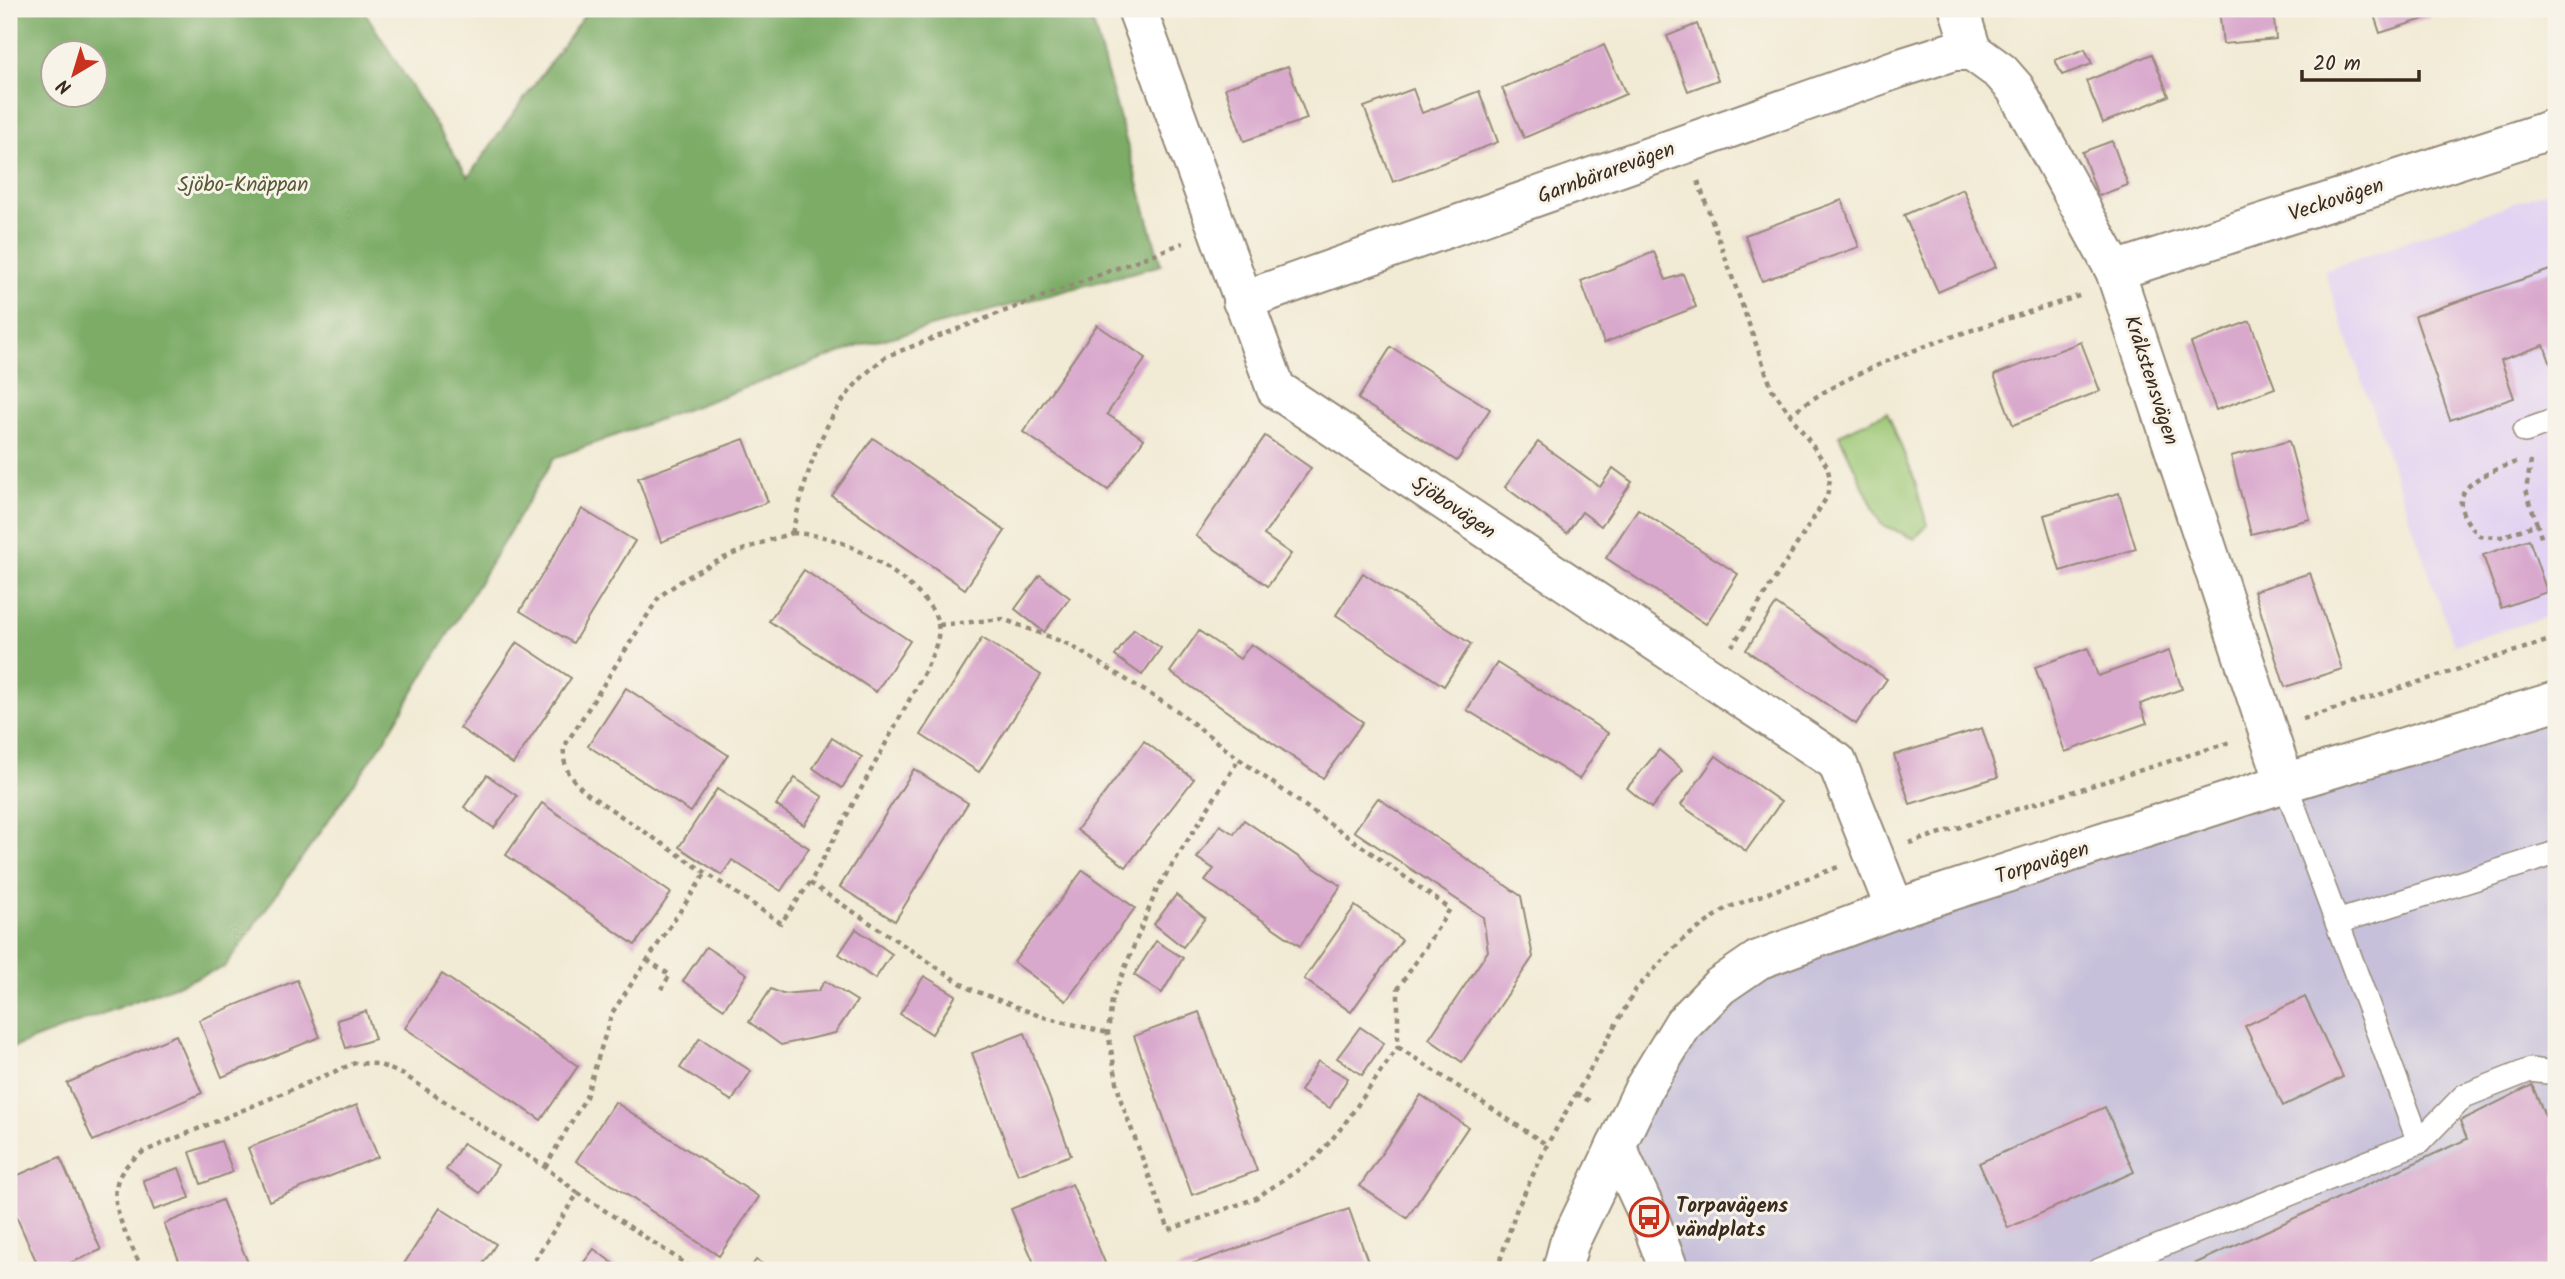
<svg xmlns="http://www.w3.org/2000/svg" width="2565" height="1279" font-family="Kalam,sans-serif">
<style>
.built{fill:#e3d3f2}
.industrial{fill:#c6c0da}
.green{fill:#9bc774;stroke:#6b7849;stroke-width:2}
.forest{fill:#7cac66;stroke:#5c6b42;stroke-width:2;fill-rule:evenodd}
.building{fill:#d9a8cd}
.lines{fill:none;stroke-linecap:round;stroke-linejoin:round}
.lane-casing{stroke:#968a79;stroke-width:26}
.street-casing{stroke:#968a79;stroke-width:42}
.path{stroke:#968a79;stroke-width:4.5;stroke-dasharray:5 5;stroke-linecap:butt}
.lane{stroke:#fff;stroke-width:23}
.street{stroke:#fff;stroke-width:38}
.labels{text-anchor:middle;stroke-width:6;stroke-linejoin:round;paint-order:stroke}
.street-label{font-size:21px;fill:#3b2a1e;stroke:#f7f3e8}
.park-label{font-size:21px;fill:#585938;stroke:#f7f3e8}
.poi-label{font-size:21px;font-weight:bold;fill:#3b2a1e;stroke:#f7f3e8;text-anchor:start}
</style>
<rect width="100%" height="100%" fill="#f7f3e8"/>
<filter id="ink" filterUnits="userSpaceOnUse"><feTurbulence type="fractalNoise" baseFrequency=".0143" numOctaves="2"/><feDisplacementMap in="SourceGraphic" scale="14" xChannelSelector="R" yChannelSelector="G"/><feConvolveMatrix kernelMatrix="1 2 1 2 8 2 1 2 1" color-interpolation-filters="sRGB"/></filter>
<filter id="wash" filterUnits="userSpaceOnUse"><feTurbulence type="fractalNoise" baseFrequency=".00686" numOctaves="4" result="noise"/><feDisplacementMap in="SourceGraphic" scale="28" xChannelSelector="R" yChannelSelector="G"/><feGaussianBlur stdDeviation="1.57" result="paint"/><feColorMatrix in="noise" values="0 0 0 0 0 0 0 0 0 0 0 0 0 0 0 0 0 1.4 0 .05"/><feComposite in="paint" operator="in"/></filter>
<g filter="url(#wash)">
<rect width="100%" height="100%" fill="#f1ead4"/>
<polygon class="built" points="2556,188 2556,614 2454,645 2324,271"/>
<polygon class="industrial" points="2556,704 2556,1270 1665,1270 1612,1136 1737,964"/>
<polygon class="green" points="1887,412 1914,478 1927,525 1915,539 1881,524 1839,435"/>
<path class="forest" d="M9 9H363L468 177 589 9H1089L1161 265 859 346 554 458 384 741 225 967 9 1049ZM52 52H94V94H52Z"/>
<g id="blocks">
<g class="building">
<polygon points="2219,9 2273,9 2276,39 2223,44"/>
<polygon points="2372,9 2428,9 2430,17 2380,33"/>
<polygon points="1697,24 1718,80 1688,91 1667,36"/>
<polygon points="1604,45 1626,94 1524,138 1502,88"/>
<polygon points="2085,49 2092,64 2062,75 2055,60"/>
<polygon points="2152,54 2169,96 2103,123 2086,81"/>
<polygon points="1288,66 1307,119 1244,141 1225,88"/>
<polygon points="1413,89 1422,113 1479,91 1498,142 1393,182 1364,107"/>
<polygon points="2112,141 2128,185 2098,196 2082,152"/>
<polygon points="1963,189 1996,267 1938,292 1904,215"/>
<polygon points="1842,200 1859,247 1762,281 1745,235"/>
<polygon points="1654,252 1666,280 1683,274 1696,307 1604,343 1581,281"/>
<polygon points="2556,268 2556,379 2544,345 2501,360 2514,398 2450,420 2415,316"/>
<polygon points="2250,321 2275,388 2216,410 2191,343"/>
<polygon points="1097,325 1146,358 1107,414 1144,439 1108,490 1023,432"/>
<polygon points="2081,342 2100,391 2013,425 1994,375"/>
<polygon points="1391,347 1490,409 1457,461 1358,399"/>
<polygon points="1265,436 1311,468 1264,535 1291,554 1268,586 1196,536"/>
<polygon points="873,438 1005,531 965,589 832,496"/>
<polygon points="744,439 768,502 661,542 638,478"/>
<polygon points="2289,441 2310,519 2251,534 2231,456"/>
<polygon points="1538,442 1600,487 1613,468 1632,482 1601,526 1582,512 1567,533 1505,487"/>
<polygon points="2119,493 2136,549 2060,571 2044,515"/>
<polygon points="582,509 635,541 573,643 520,611"/>
<polygon points="1638,509 1738,574 1706,624 1606,558"/>
<polygon points="2529,539 2547,592 2501,608 2483,555"/>
<polygon points="804,570 910,641 876,692 769,621"/>
<polygon points="1363,573 1471,644 1444,686 1336,615"/>
<polygon points="2310,573 2342,669 2285,687 2254,591"/>
<polygon points="1040,575 1070,598 1044,632 1015,609"/>
<polygon points="1776,604 1887,679 1856,724 1746,650"/>
<polygon points="1134,629 1161,648 1142,675 1115,656"/>
<polygon points="1199,631 1240,659 1251,644 1363,722 1323,778 1170,672"/>
<polygon points="982,638 1041,675 979,772 921,735"/>
<polygon points="517,642 571,678 513,764 460,728"/>
<polygon points="2088,648 2098,676 2169,651 2182,689 2140,704 2147,723 2065,752 2035,667"/>
<polygon points="1497,663 1608,733 1579,779 1467,710"/>
<polygon points="626,688 728,755 691,812 588,746"/>
<polygon points="1982,728 1998,777 1910,804 1894,755"/>
<polygon points="832,738 862,757 842,788 813,768"/>
<polygon points="1144,741 1194,779 1126,867 1077,830"/>
<polygon points="1659,750 1683,770 1651,808 1627,788"/>
<polygon points="1716,756 1781,802 1746,851 1681,805"/>
<polygon points="914,769 968,803 895,921 840,887"/>
<polygon points="487,775 517,796 494,828 464,807"/>
<polygon points="795,778 823,797 804,825 776,805"/>
<polygon points="717,789 809,848 781,891 732,860 722,875 679,847"/>
<polygon points="1378,798 1521,896 1533,957 1462,1062 1429,1039 1488,951 1483,917 1354,831"/>
<polygon points="542,803 671,893 635,945 506,855"/>
<polygon points="1244,820 1341,886 1300,946 1205,881 1214,869 1197,858 1220,825 1234,834"/>
<polygon points="1083,870 1135,908 1066,1001 1014,962"/>
<polygon points="1176,895 1205,918 1183,947 1154,924"/>
<polygon points="1355,906 1402,940 1351,1012 1304,979"/>
<polygon points="856,929 892,954 875,979 839,954"/>
<polygon points="1156,941 1183,958 1162,993 1134,975"/>
<polygon points="706,947 747,974 724,1009 683,981"/>
<polygon points="442,974 578,1066 541,1120 405,1028"/>
<polygon points="924,976 956,995 932,1034 900,1014"/>
<polygon points="297,980 320,1037 222,1077 199,1020"/>
<polygon points="825,981 857,1001 835,1033 781,1045 749,1022 771,989 782,994 818,991"/>
<polygon points="2305,997 2343,1077 2283,1106 2245,1026"/>
<polygon points="366,1011 375,1039 346,1048 337,1020"/>
<polygon points="1199,1012 1257,1171 1192,1195 1134,1036"/>
<polygon points="1360,1027 1384,1043 1362,1075 1337,1058"/>
<polygon points="1025,1033 1071,1155 1018,1175 972,1053"/>
<polygon points="176,1035 202,1093 93,1141 67,1083"/>
<polygon points="700,1038 751,1071 732,1101 680,1068"/>
<polygon points="1318,1061 1348,1078 1330,1108 1300,1091"/>
<polygon points="2532,1085 2545,1116 2556,1112 2556,1270 2181,1270 2467,1139 2460,1121"/>
<polygon points="1421,1095 1468,1127 1407,1218 1360,1186"/>
<polygon points="615,1102 759,1197 719,1256 576,1161"/>
<polygon points="357,1105 378,1157 269,1201 248,1148"/>
<polygon points="2105,1107 2134,1172 2008,1228 1979,1163"/>
<polygon points="221,1141 233,1172 201,1184 190,1152"/>
<polygon points="463,1143 498,1165 480,1193 446,1170"/>
<polygon points="60,1157 101,1250 54,1270 40,1270 9,1200 9,1179"/>
<polygon points="179,1168 190,1198 154,1210 143,1180"/>
<polygon points="1072,1184 1108,1270 1037,1270 1011,1209"/>
<polygon points="222,1200 251,1270 183,1270 164,1224"/>
<polygon points="440,1208 496,1244 479,1270 400,1270"/>
<polygon points="1349,1209 1371,1270 1175,1270"/>
<polygon points="594,1249 622,1270 578,1270"/>
<polygon points="756,1260 772,1270 749,1270"/>
</g>
</g>
</g>
<g filter="url(#ink)">
<use href="#blocks" fill-opacity="0" stroke="#968a79" stroke-width="2"/>
<g class="lines">
<defs>
<g id="lane">
<polyline points="2525,431 2556,420"/>
<polyline points="2285,783 2419,1142"/>
<polyline points="2337,922 2556,853"/>
<polyline points="2100,1270 2419,1142 2464,1096 2530,1070 2556,1073"/>
</g>
<g id="street">
<polyline points="1137,9 1276,389 1837,762 1895,909"/>
<polyline points="1959,9 1972,51 2001,72 2015,88 2115,271 2285,783"/>
<polyline points="2115,271 2556,128"/>
<polyline points="1242,301 1897,69 1954,51 1972,51"/>
<polyline points="1616,1146 1649,1217 1669,1270"/>
<polyline points="1562,1270 1569,1244 1644,1088 1683,1024 1720,986 1758,960 1895,909 2285,783 2556,701"/>
</g>
</defs>
<use href="#lane" class="lane-casing"/>
<use href="#street" class="street-casing"/>
<g class="path">
<polyline points="1698,181 1772,389 1827,466 1830,479 1827,497 1732,646"/>
<path d="M1789 415C1870 355 1986 327 2082 295"/>
<polyline points="2531,461 2526,490 2537,524"/>
<path d="M2516 462C2476 476 2436 494 2480 536L2501 537 2537 524 2542 540"/>
<path d="M792 533C809 534 824 536 840 542 868 552 933 594 938 624 941 640 931 657 925 671L810 883 781 923 588 794C572 780 562 769 564 747L659 597C697 567 745 547 792 533Z"/>
<path d="M792 533C810 461 825 402 887 356L1183 243"/>
<polyline points="939,625 1003,619 1068,644 1176,710 1239,759"/>
<polyline points="2303,719 2556,638"/>
<polygon points="1239,759 1450,909 1398,989 1398,1047 1343,1126 1316,1158 1256,1198 1169,1230 1120,1098 1108,1033 1112,1000 1157,889"/>
<polyline points="1909,843 2231,742"/>
<polyline points="810,883 968,988 1040,1016 1108,1033"/>
<polyline points="647,960 670,975 661,989"/>
<polyline points="1398,1047 1547,1145"/>
<polyline points="1576,1094 1594,1103"/>
<polyline points="545,1167 586,1097 612,1013 707,871"/>
<polyline points="578,1193 695,1270"/>
<path d="M142 1270C124 1225 92 1185 143 1152L355 1063 378 1064 404 1075 545 1167 578 1193 528 1270"/>
<polyline points="1497,1270 1516,1211 1547,1145 1636,989 1682,940 1727,908 1838,867"/>
</g>
<use href="#lane" class="lane"/>
<use href="#street" class="street"/>
</g>
</g>
<defs>
<symbol id="bus-ring" viewBox="-11 -11 22 22"><circle r="9.5" fill="#f7f3e8" stroke="#c8321e" stroke-width="1.5"/><path d="M-5-6H5V4H4V6H2V4H-2V6H-4V4H-5ZM-3.5-4V0h7V-4ZM-3.5 1.2v1.5H-2V1.2ZM2 1.2v1.5H3.5V1.2Z" fill="#c8321e"/></symbol>
</defs>
<g fill-rule="evenodd">
<use href="#bus-ring" x="1627" y="1195" width="44" height="44"/>
</g>
<g class="labels">
<g class="street-label">
<text transform="translate(1606 172) rotate(-20)" y="7">Garnbärarevägen</text>
<text transform="translate(2336 199) rotate(-18)" y="7">Veckovägen</text>
<text transform="translate(2152 380) rotate(72)" y="7">Kråkstensvägen</text>
<text transform="translate(1454 507) rotate(34)" y="7">Sjöbovägen</text>
<text transform="translate(2042 862) rotate(-18)" y="7">Torpavägen</text>
</g>
<g class="park-label">
<text x="243" y="191">Sjöbo-Knäppan</text>
</g>
<g class="poi-label">
<text x="1676" y="1212">Torpavägens<tspan x="1676" dy="24">vändplats</tspan></text>
</g>
</g>
<rect width="2565" height="1279" fill="none" stroke="#f7f3e8" stroke-width="35"/>
<g transform="translate(74 74) rotate(218)"><circle r="33" fill="#f7f3e8" stroke="#aca397" stroke-width="2"/>
<path d="M0-5L12 26L0 18L-12 26Z" fill="#c8321e"/>
<text y="-10" font-size="19" font-weight="bold" text-anchor="middle" fill="#3b2a1e">N</text>
</g>
<path d="M2302 70v10h117v-10" fill="none" stroke="#3b2a1e" stroke-width="3.5"/>
<text x="2313" y="70" font-size="21" fill="#3b2a1e" stroke="#f7f3e8" stroke-width="5" paint-order="stroke">20 m</text>
</svg>
